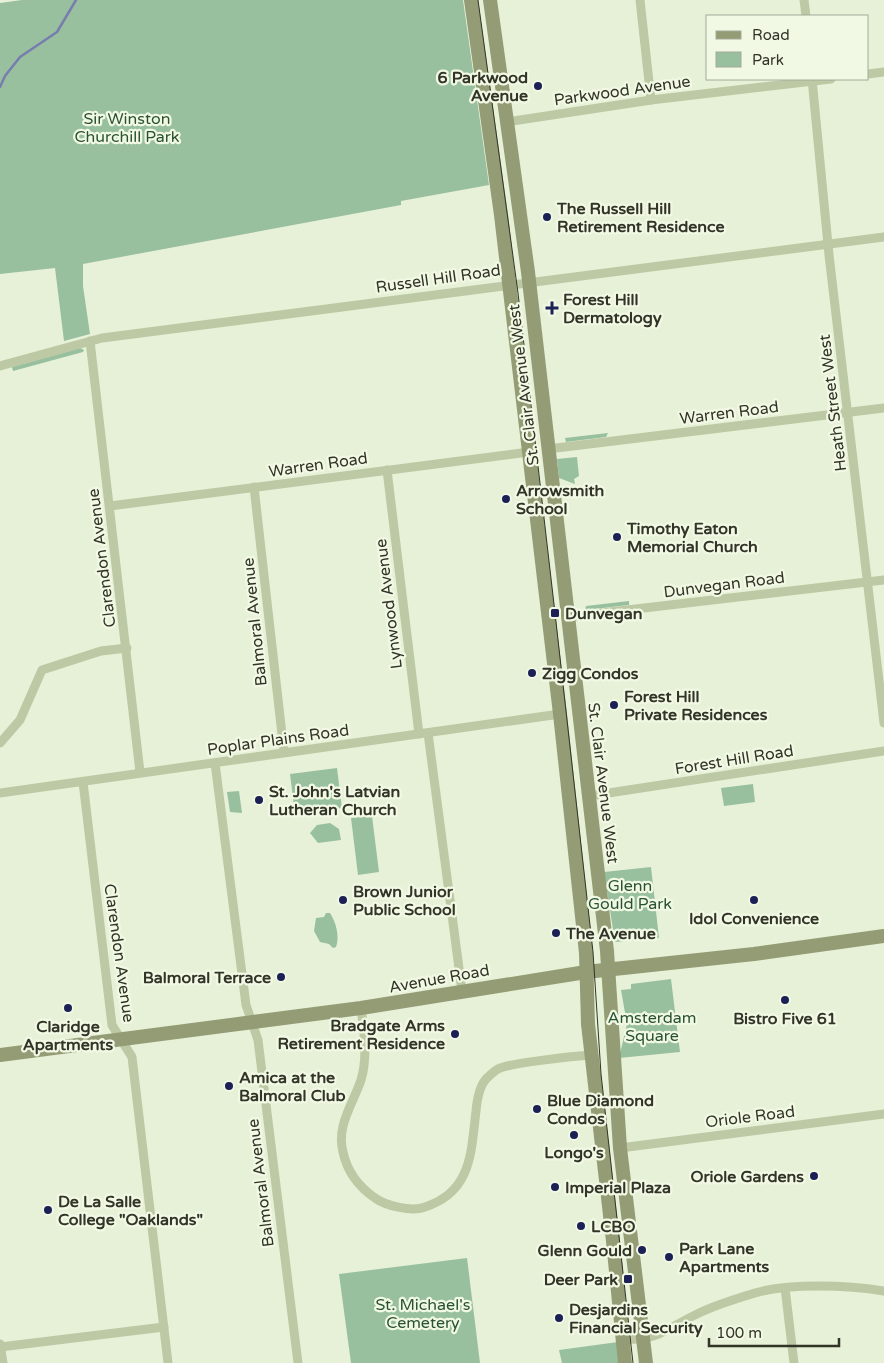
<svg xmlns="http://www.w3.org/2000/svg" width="884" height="1363" font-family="'Varela Round',sans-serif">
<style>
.green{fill:#98c09f}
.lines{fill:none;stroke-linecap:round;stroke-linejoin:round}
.stream{stroke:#777dae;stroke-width:2.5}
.street{stroke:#bdc9a4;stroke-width:9}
.secondary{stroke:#949c75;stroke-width:14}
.tram{stroke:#313426;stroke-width:1}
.poi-dot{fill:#1b2055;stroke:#f1f9e4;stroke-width:2}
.labels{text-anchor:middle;stroke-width:4.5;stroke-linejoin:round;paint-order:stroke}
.poi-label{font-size:16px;font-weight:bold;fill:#313426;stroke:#f1f9e4;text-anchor:start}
.street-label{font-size:16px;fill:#313426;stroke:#f1f9e4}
.park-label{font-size:16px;fill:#295232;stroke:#f1f9e4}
</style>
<rect width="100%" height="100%" fill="#e7f1d8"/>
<g class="green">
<polygon points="22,0 463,0 489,185 401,201 401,205 83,264 83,286 90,334 64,341 55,268 0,274 0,3"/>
<polygon points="80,348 84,350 83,352 13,371 12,367"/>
<polygon points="608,433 606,437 566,442 565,438"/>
<polygon points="577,457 579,476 574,479 575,484 559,478 557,459"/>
<polygon points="629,601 629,605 585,610 586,606"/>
<polygon points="337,768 342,808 295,814 290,774"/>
<polygon points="753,784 755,802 724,806 721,788"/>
<polygon points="239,791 242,813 230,812 227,792"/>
<polygon points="372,816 379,872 358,875 351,818"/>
<polygon points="330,823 339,829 341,840 318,843 310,833 317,825"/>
<polygon points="651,867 659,938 615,942 604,872"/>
<path d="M326 913H330C336 922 340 937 336 947L333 948 329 944 320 942 314 931 316 918 324 917Z"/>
<polygon points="671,979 680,1052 619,1058 627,1024 621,990 631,989 631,984"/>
<polygon points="467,1258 480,1363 351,1363 339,1274"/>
<polygon points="618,1342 620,1363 562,1363 559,1350"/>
</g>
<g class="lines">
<polyline class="stream" points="0,87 5,76 20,57 57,32 76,0"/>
<g class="street">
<polyline points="640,0 651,100"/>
<polyline points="804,0 806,16"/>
<polyline points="868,74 884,72"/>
<polyline points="812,79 829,255 884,723"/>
<polyline points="506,122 651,100 831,79"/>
<polyline points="90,341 140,772"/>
<polyline points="0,366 102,338 884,237"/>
<polyline points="548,449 884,408"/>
<polyline points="387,470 419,734"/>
<polyline points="254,487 284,752"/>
<polyline points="110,506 529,452"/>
<polyline points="567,617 884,580"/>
<polyline points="428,733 462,991"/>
<polyline points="0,743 20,720 42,670 101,651 127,648"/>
<polyline points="215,763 246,1005 258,1040 298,1363"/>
<polyline points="83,782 112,1025 132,1057 168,1363"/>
<polyline points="0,793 560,714"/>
<polyline points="589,796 884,751"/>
<path d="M361 1008C364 1031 368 1057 361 1080 353 1104 336 1126 343 1152 347 1171 359 1187 375 1198 386 1206 412 1212 425 1207 472 1192 471 1152 476 1111 477 1100 479 1087 486 1079 489 1076 494 1071 498 1069 509 1063 576 1056 592 1055"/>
<polyline points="620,1148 884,1114"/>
<polyline points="785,1288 794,1363"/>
<path d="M623 1338C652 1344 672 1326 697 1314 715 1305 735 1299 755 1293 789 1283 848 1285 884 1291"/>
<polyline points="0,1344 3,1363"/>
<polyline points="0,1347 164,1327"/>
</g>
<g class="secondary">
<polyline points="471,0 501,215 560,714 586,953 588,1024 613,1241 625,1363"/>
<polyline points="490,0 528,272 607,951 620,1148 646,1363"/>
<polyline points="0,1055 361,1008 586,972 754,954 884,936"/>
</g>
<polyline class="tram" points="478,0 518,293 555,613 593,952 601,1074 633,1363"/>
</g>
<g class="poi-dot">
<circle cx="538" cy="86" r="5"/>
<circle cx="547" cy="217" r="5"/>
<path d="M549.5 300.5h5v5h5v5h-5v5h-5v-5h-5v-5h5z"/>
<circle cx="506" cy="499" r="5"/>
<circle cx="617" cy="537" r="5"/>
<rect x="550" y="608" width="10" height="10" rx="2.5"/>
<circle cx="532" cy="673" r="5"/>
<circle cx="614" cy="705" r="5"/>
<circle cx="259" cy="800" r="5"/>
<circle cx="343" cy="900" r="5"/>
<circle cx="754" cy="900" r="5"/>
<circle cx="556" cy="933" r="5"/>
<circle cx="281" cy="977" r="5"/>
<circle cx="785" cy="1000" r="5"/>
<circle cx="68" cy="1008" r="5"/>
<circle cx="455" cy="1034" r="5"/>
<circle cx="229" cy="1086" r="5"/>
<circle cx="537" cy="1109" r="5"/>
<circle cx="574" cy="1135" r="5"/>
<circle cx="814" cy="1176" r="5"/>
<circle cx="555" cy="1187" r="5"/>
<circle cx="48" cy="1210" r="5"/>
<circle cx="581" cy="1226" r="5"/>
<circle cx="642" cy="1250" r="5"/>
<circle cx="669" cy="1257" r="5"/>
<rect x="623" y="1274" width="10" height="10" rx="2.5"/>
<circle cx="559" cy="1318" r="5"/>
</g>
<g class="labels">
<g class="poi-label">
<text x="528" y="83" text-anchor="end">6 Parkwood<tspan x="528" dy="18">Avenue</tspan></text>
<text x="557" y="214">The Russell Hill<tspan x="557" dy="18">Retirement Residence</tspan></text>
<text x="563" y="305">Forest Hill<tspan x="563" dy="18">Dermatology</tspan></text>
<text x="516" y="496">Arrowsmith<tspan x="516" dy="18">School</tspan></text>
<text x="627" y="534">Timothy Eaton<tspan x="627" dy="18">Memorial Church</tspan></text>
<text x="565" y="619">Dunvegan</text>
<text x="542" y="679">Zigg Condos</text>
<text x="624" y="702">Forest Hill<tspan x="624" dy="18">Private Residences</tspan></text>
<text x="269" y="797">St. John's Latvian<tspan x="269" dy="18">Lutheran Church</tspan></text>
<text x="353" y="897">Brown Junior<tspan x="353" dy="18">Public School</tspan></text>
<text x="754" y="924" text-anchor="middle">Idol Convenience</text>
<text x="566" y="939">The Avenue</text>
<text x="271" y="983" text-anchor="end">Balmoral Terrace</text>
<text x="785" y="1024" text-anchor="middle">Bistro Five 61</text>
<text x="445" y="1031" text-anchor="end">Bradgate Arms<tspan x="445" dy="18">Retirement Residence</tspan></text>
<text x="68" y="1032" text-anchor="middle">Claridge<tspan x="68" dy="18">Apartments</tspan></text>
<text x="239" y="1083">Amica at the<tspan x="239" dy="18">Balmoral Club</tspan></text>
<text x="547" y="1106">Blue Diamond<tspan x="547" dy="18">Condos</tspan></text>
<text x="574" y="1158" text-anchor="middle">Longo's</text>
<text x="804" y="1182" text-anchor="end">Oriole Gardens</text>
<text x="565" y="1193">Imperial Plaza</text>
<text x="58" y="1207">De La Salle<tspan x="58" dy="18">College "Oaklands"</tspan></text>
<text x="591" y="1232">LCBO</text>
<text x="679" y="1254">Park Lane<tspan x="679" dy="18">Apartments</tspan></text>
<text x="632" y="1256" text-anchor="end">Glenn Gould</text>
<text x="618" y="1285" text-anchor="end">Deer Park</text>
<text x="569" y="1315">Desjardins<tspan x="569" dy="18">Financial Security</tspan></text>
</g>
<g class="street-label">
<text transform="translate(622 90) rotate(-8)" y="6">Parkwood Avenue</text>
<text transform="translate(438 278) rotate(-8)" y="6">Russell Hill Road</text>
<text transform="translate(523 385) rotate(-97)" y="6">St. Clair Avenue West</text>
<text transform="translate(832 403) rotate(-97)" y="6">Heath Street West</text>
<text transform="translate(729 412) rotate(-7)" y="6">Warren Road</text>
<text transform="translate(318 464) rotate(-8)" y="6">Warren Road</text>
<text transform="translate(101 558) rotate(-97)" y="6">Clarendon Avenue</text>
<text transform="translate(724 584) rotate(-7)" y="6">Dunvegan Road</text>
<text transform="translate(388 604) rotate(-97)" y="6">Lynwood Avenue</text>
<text transform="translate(254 622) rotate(-96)" y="6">Balmoral Avenue</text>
<text transform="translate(278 739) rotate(-8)" y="6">Poplar Plains Road</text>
<text transform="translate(734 759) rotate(-9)" y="6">Forest Hill Road</text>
<text transform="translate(604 783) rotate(83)" y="6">St. Clair Avenue West</text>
<text transform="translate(120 953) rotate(82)" y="6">Clarendon Avenue</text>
<text transform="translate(439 978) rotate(-10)" y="6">Avenue Road</text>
<text transform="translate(750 1116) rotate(-7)" y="6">Oriole Road</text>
<text transform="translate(260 1183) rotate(-97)" y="6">Balmoral Avenue</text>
</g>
<g class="park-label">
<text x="127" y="124">Sir Winston<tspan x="127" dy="18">Churchill Park</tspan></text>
<text x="630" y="891">Glenn<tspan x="630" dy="18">Gould Park</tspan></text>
<text x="652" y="1023">Amsterdam<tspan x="652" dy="18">Square</tspan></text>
<text x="423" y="1310">St. Michael's<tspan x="423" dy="18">Cemetery</tspan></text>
</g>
</g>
<rect x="706" y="15" width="162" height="65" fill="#f1f9e4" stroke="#a4aa98"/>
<rect x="716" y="31" width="25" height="8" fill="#949c75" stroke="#a4aa98"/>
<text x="752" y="40" font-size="15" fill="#313426">Road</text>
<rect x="716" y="52" width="25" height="15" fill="#98c09f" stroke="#a4aa98"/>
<text x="752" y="65" font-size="15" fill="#313426">Park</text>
<path d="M709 1338v8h130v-8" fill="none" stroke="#313426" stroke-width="2.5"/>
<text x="716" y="1338" font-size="15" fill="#313426" stroke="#f1f9e4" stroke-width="4" paint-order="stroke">100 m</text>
</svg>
